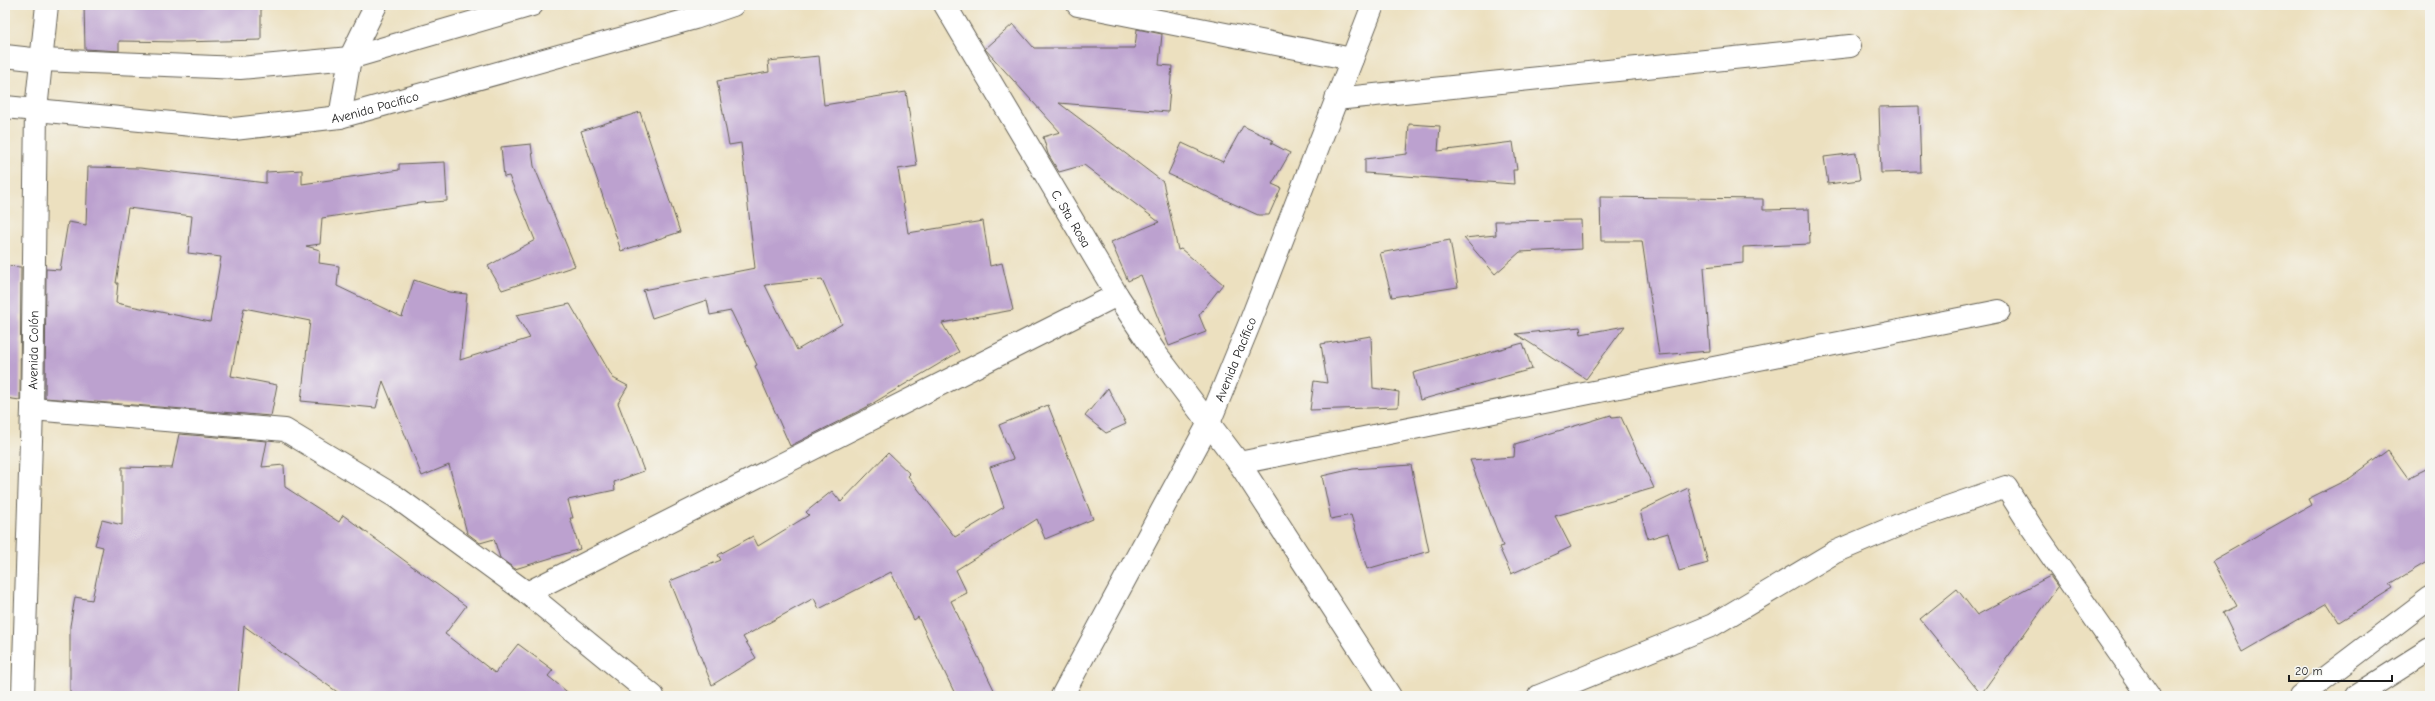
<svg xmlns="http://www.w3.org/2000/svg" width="2435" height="701" font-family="'Comic Neue',sans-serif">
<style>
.building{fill:#bca1cf;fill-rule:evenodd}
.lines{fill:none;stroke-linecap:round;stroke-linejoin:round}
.minor-casing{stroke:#656155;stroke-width:24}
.tertiary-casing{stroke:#656155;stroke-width:24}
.secondary-casing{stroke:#656155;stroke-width:24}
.primary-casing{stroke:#656155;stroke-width:24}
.minor{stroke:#fff;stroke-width:22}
.tertiary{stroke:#fff;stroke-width:22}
.secondary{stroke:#fff;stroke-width:22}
.primary{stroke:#fff;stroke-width:22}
.labels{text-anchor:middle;stroke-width:3;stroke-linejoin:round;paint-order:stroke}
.street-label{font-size:13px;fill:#1c1c1c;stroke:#f6f6f2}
</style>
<rect width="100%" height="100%" fill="#f6f6f2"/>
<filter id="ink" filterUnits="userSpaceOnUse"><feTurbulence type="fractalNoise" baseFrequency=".025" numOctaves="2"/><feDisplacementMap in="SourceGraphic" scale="8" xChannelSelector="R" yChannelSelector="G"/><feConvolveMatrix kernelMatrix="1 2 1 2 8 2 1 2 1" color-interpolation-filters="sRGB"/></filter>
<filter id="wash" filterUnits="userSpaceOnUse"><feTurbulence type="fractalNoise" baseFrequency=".012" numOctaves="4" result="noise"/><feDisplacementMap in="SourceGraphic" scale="16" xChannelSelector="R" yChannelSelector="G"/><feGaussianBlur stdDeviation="0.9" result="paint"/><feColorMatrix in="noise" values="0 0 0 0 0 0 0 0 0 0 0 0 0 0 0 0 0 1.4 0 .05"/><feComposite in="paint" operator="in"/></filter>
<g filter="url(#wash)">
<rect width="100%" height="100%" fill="#ece0bf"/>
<g id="blocks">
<g class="building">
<polygon points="84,5 261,5 261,40 181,42 119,41 119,51 85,49"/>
<polygon points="1013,24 1034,48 1135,48 1137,29 1162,34 1159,65 1172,66 1168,112 1059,103 1163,182 1178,250 1181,249 1223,284 1199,315 1206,332 1169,346 1141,275 1128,281 1111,242 1159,222 1084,165 1059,172 1048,154 1043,137 1060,132 985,49"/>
<path d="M819 56 824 105 906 92 917 166 898 169 908 233 983 221 990 266 1002 263 1013 310 942 323 959 352 865 408 790 446 755 366 757 365 731 311 710 315 707 300 652 318 643 290 755 268 741 143 729 145 717 81 769 72 768 61ZM822 279 842 324 797 350 765 285Z"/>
<polygon points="1919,106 1921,172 1881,173 1879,107"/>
<polygon points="640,112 680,232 621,251 581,131"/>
<polygon points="1409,124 1440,126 1438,151 1513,142 1517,170 1513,170 1514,184 1365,173 1365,159 1407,154"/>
<polygon points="1243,126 1273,140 1271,143 1290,153 1272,184 1281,188 1269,215 1258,215 1168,174 1182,143 1223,162"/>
<polygon points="531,144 534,166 575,266 502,290 488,266 535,240 509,176 504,177 501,147"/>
<polygon points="1856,153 1860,180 1828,184 1824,157"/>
<path d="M445 162 447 201 420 203 322 218 320 244 306 246 320 250 319 263 339 266 337 286 402 317 414 280 450 292 467 294 460 360 530 338 516 315 570 304 613 378 628 386 618 403 644 471 614 482 615 490 568 500 573 518H570L580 549 515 569 500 558 494 539 480 543 467 533 449 465 422 476 383 381 376 408 301 401 310 321 244 308 231 376 277 385 271 416 45 398 46 269 60 270 68 222 86 225 88 167 140 168 266 183V172L302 170V184L399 170V164ZM128 208 192 216 188 253 221 257 210 322 116 303 118 283H116Z"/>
<polygon points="1600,197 1763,199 1763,210 1809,209 1810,244 1743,247 1743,263 1704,267 1710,351 1659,355 1642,241 1601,241"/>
<polygon points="1581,220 1582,249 1520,252 1495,274 1464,238 1496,235 1495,221"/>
<polygon points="1450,240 1458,287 1392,297 1380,253"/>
<polygon points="5,266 21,267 20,400 5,398"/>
<polygon points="1625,326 1586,379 1516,334 1580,327 1581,334"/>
<polygon points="1371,336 1373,388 1399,392 1398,407 1310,410 1314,381 1327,383 1321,344"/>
<polygon points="1523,343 1532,369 1420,400 1413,373"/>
<polygon points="1108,388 1126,424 1106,433 1085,416"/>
<polygon points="1048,405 1093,519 1045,539 1037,519 956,570 967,593 951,601 997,696 956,696 918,617 914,620 891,572 819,609 814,598 743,637 756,658 712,685 670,581 721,560 718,555 753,536 758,546 809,515 806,512 832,491 841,502 888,453 910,474 908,476 955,537 1004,507 990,467 1013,459 999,425"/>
<polygon points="1611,415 1612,418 1621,417 1654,488 1555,516 1571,547 1511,574 1499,547 1503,546 1470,460 1514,457 1515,444"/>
<polygon points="179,434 267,441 262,467 284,465 285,487 339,522 343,515 466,606 445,634 495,673 518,644 553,670 548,676 572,696 343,696 244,626 238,696 70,696 70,626 75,597 92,600 103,547 95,545 102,520 122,525 122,467 172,468"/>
<polygon points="2388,450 2408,478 2430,467 2430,560 2390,584 2393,588 2339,622 2327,603 2242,652 2223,613 2237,606 2212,561 2311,505 2308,499 2350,478"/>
<polygon points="1411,465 1429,551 1367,569 1351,515 1331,519 1322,476 1353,469"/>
<polygon points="1688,488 1708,563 1679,571 1668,533 1648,539 1640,511"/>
<polygon points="2050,576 2058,587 1981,694 1920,619 1957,589 1977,615"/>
</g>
</g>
</g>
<g filter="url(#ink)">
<use href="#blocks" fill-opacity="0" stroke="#656155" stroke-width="1"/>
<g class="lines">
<defs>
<g id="minor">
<path id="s1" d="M945 5 1117 295 1157 355 1239 463 1390 696"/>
<polyline points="1078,5 1352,59"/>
<polyline points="1336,99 1850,46"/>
<polyline points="340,117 350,58 376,5"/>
<polyline points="32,409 285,430 396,497 527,593 653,696"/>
<polyline points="1239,463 1999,311"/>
<polyline points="527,593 1117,295"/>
<polyline points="1539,696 1713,625 1835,552 1913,519 2006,487 2032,528 2149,696"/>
<polyline points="2301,696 2430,598"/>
<polyline points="2356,696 2430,649"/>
</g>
<g id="tertiary">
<path id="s2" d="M1062 696 1209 423 1251 320 1373 5"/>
</g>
<g id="secondary">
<polyline points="5,56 41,60 240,68 350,58 532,5"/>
<path id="s3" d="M5 107 234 129 340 117 695 18 733 5"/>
</g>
<g id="primary">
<path id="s4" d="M23 696 32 409 36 110 47 5"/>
</g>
</defs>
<use href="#minor" class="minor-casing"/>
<use href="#tertiary" class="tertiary-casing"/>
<use href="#secondary" class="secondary-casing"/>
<use href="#primary" class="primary-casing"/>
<use href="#minor" class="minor"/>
<use href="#tertiary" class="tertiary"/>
<use href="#secondary" class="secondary"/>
<use href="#primary" class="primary"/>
</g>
</g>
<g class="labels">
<g class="street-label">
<text dy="5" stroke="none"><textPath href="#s3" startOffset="373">Avenida Pacifico</textPath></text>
<text dy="5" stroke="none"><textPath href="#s1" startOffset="248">C. Sta. Rosa</textPath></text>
<text dy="5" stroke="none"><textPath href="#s4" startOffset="346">Avenida Colón</textPath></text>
<text dy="5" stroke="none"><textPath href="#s2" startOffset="379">Avenida Pacífico</textPath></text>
</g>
</g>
<rect width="2435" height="701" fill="none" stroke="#f6f6f2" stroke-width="20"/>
<path d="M2289 675v6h103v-6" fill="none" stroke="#1c1c1c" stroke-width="2"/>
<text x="2295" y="675" font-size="12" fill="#1c1c1c" stroke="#f6f6f2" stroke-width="3" paint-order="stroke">20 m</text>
</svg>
